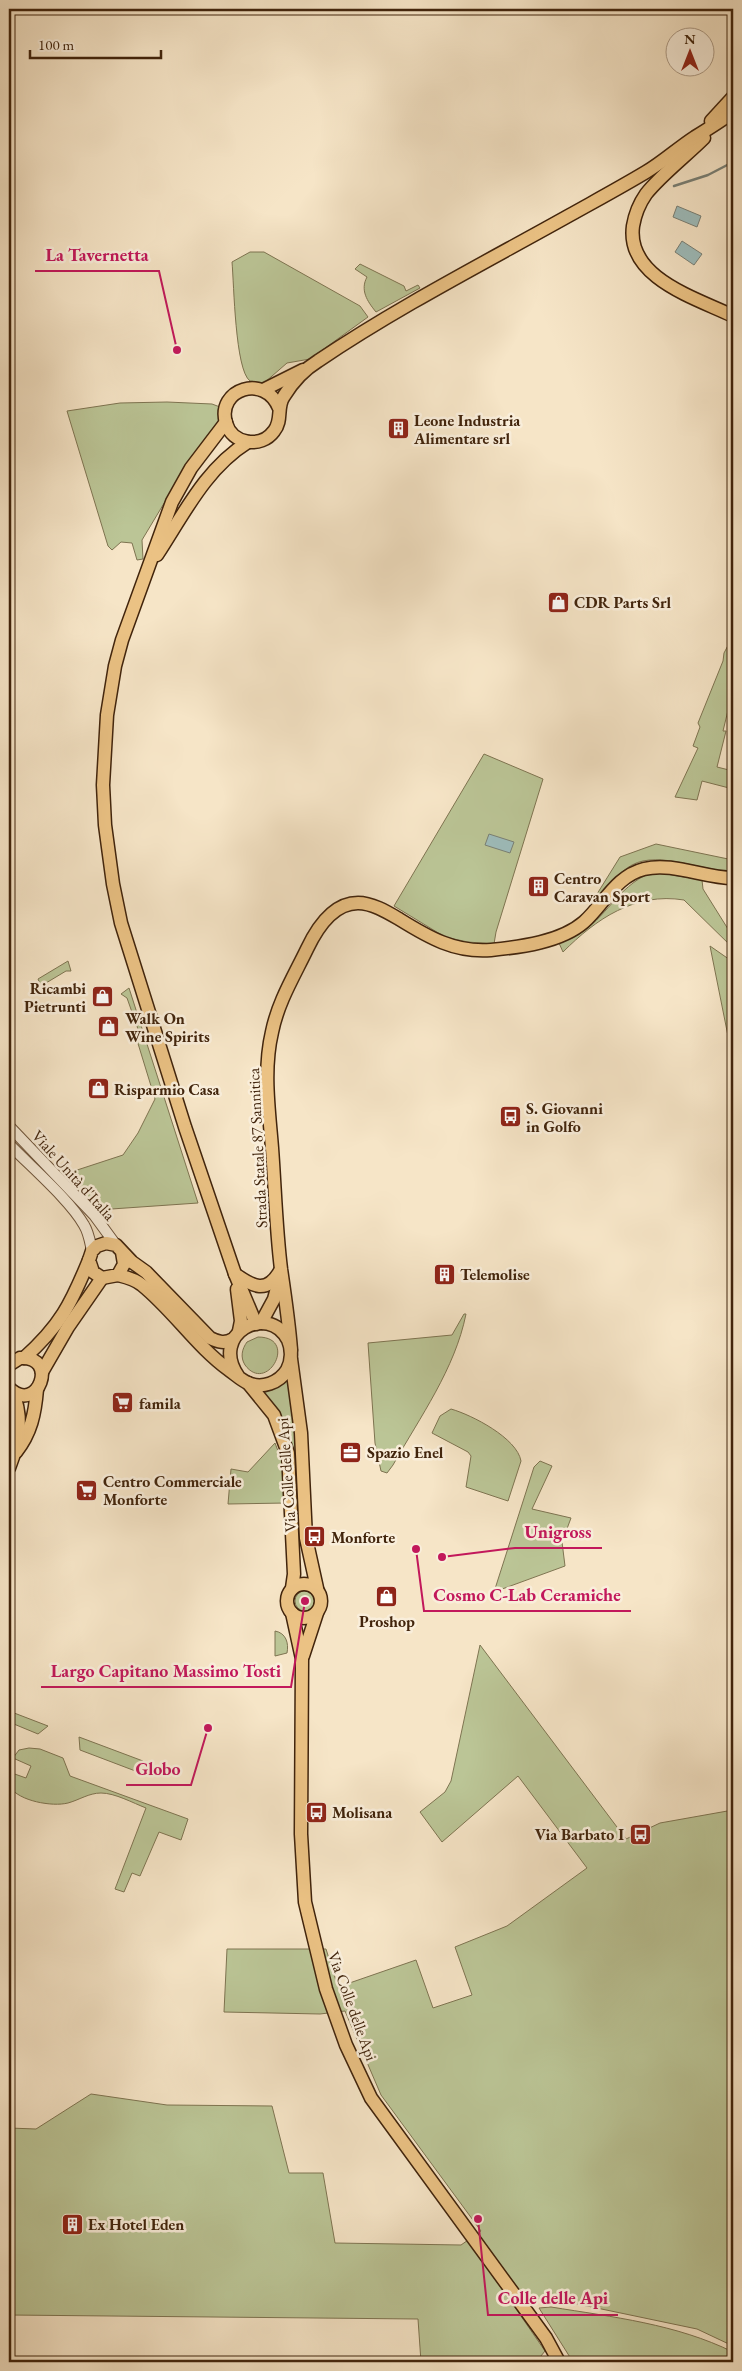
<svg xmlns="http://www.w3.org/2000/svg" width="742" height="2371" font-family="'EB Garamond',serif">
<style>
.green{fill:#bbc596;stroke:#7e7451}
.water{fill:#9ebdbc;stroke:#798076}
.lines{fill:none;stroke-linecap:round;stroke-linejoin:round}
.stream{stroke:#798076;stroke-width:2.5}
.minor-casing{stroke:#6e543b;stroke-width:12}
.major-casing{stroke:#41240c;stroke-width:15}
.minor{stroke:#f9eedb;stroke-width:10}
.major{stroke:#ebc284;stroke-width:12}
.labels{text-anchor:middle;stroke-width:5;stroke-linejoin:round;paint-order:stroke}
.poi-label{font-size:16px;font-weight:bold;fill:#41240c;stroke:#f9eedb;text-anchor:start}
.street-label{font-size:16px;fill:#41240c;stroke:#f9eedb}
.leader{fill:none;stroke:#c2185b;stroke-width:2}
.callout-dot{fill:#c2185b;stroke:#f9eedb;stroke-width:2}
.callout-label{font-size:18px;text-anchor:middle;font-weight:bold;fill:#c2185b;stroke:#f9eedb;stroke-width:5;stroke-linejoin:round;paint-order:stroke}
</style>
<rect width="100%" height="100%" fill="#f6e5c7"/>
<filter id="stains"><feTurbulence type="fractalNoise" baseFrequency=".004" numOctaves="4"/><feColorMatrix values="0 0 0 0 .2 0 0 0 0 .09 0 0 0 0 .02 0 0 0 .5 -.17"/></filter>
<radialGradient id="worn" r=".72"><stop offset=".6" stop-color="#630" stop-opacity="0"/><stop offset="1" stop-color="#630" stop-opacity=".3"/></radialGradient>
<g class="green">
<path d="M250 252H264L360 306 368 317 310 359 287 363 264 383 250 381C235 370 234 284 232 262Z"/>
<path d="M360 264 404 286 406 291 418 285 420 288 376 312C367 301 360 290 367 277L355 269Z"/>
<polygon points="167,402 212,404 220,407 221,427 175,485 142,540 143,559 137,560 132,543 121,542 112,550 108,546 67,411 120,403"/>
<polygon points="733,636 733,699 731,698 723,731 726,731 717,767 733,771 733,789 702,781 697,800 675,797 698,748 693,746 700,727 698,723 723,661 724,653"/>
<polygon points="484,754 543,779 496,932 494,944 468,942 445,937 394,906"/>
<path d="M656 844 733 860V871C704 872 659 850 632 865 619 872 608 886 598 897L597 894 620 857Z"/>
<path d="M650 873H661L702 880 703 889 733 937V948L684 900C635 892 596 919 563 952L559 943C565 941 571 939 577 935 607 918 616 888 650 873Z"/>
<polygon points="710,946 733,962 733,1061"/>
<polygon points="68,961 71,971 66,971 41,986 38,979"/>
<polygon points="129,988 198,1203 97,1210 63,1177 68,1173 123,1155 138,1133 155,1099 136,1037 139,1032 127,998 121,994"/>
<path d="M464 1314H466C455 1369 420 1417 393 1465L387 1473 381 1471 375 1443 368 1343 452 1335Z"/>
<path d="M258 1337C299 1337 267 1395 245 1365 240 1357 242 1349 247 1342Z"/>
<path d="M289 1373 296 1448 295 1460H293C291 1430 279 1411 259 1389Z"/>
<path d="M451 1409C472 1415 517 1438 521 1461L508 1501 466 1487 471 1456 468 1452 432 1433 440 1416Z"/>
<polygon points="275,1443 283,1464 286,1503 228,1504 231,1469 248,1472"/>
<polygon points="540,1461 552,1466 532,1509 571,1518 562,1542 565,1566 494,1592 534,1467"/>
<circle cx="305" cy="1601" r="10"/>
<path d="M275 1631C286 1633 289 1643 287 1653L275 1656Z"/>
<polygon points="480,1645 626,1839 660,1823 733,1810 733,2346 697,2329 549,2298 531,2299 514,2306 545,2351 536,2362 421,2362 418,2319 9,2315 9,2128 36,2129 91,2094 167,2105 272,2106 289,2173 323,2173 335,2243 461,2245 481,2231 381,2095 345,2011 320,2014 224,2012 227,1949 326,1949 338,1987 416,1960 433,2008 472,1995 455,1947 507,1926 587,1868 518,1776 442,1842 420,1812 445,1792 451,1781"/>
<polygon points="9,1711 48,1726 38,1734 9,1722"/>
<polygon points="79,1737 143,1761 138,1772 80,1750"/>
<path d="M29 1748 40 1749 63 1758 70 1776 188 1819 181 1840 159 1832 140 1876 132 1873 124 1892 115 1889 146 1808C133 1803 115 1793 101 1793 89 1793 79 1800 68 1803 52 1807 19 1801 10 1787 8 1783 9 1777 9 1772L26 1778 31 1766 13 1758 19 1750Z"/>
<path d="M551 2307C613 2317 676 2324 733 2352V2362H573L539 2308Z"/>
</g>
<g class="water">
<polygon points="677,206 701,216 697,227 673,217"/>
<polygon points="682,241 702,254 694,265 675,252"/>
<polygon points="489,834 514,842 510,853 485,845"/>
</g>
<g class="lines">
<polyline class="stream" points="674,186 708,175 733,162"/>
<defs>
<g id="minor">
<polyline points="9,1126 94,1215 116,1245"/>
<path d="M9 1144C30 1166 70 1200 84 1225 89 1233 90 1242 92 1251"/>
</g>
<g id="major">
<polyline points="711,121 733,97"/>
<path d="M704 138C687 155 660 176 646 194 639 204 635 214 633 226 626 278 696 298 733 316"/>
<polyline points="263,390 303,370"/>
<path d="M279 408C265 373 216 389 226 423 232 444 261 449 274 431 283 420 276 407 284 396 292 383 305 369 318 361 398 307 486 262 570 215 595 201 621 187 646 172 663 162 678 148 695 137 708 129 721 121 733 112"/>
<polyline points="226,422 191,468 172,502 122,640 115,666 107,715 103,785 105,825 113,884 121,923 185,1127 235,1274 256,1324"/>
<path d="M157 555C184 514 205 469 248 442"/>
<path d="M122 1252 124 1264 118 1275 102 1278 93 1272 89 1260 92 1251 97 1246 106 1243 116 1245 132 1262 146 1272 210 1338C218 1342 225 1344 233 1339"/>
<path d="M235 1274C253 1287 267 1294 280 1271"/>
<path d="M118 1275C126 1277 135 1279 142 1285 174 1311 196 1346 229 1370 235 1374 241 1380 248 1383 262 1389 279 1383 287 1370 292 1361 292 1349 288 1340 268 1302 209 1334 238 1376"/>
<polyline points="237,1289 241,1321 239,1331"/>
<polyline points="261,1323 274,1299 280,1277"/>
<path d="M291 1350C289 1323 285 1296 281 1269 276 1229 275 1188 272 1148 269 1110 263 1070 272 1032 278 1002 294 976 307 949 316 930 333 903 358 903 372 903 387 912 399 919 428 937 455 953 491 950 521 947 561 942 584 922 604 904 616 876 644 869 673 862 704 878 733 878"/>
<path d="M24 1358C60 1326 71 1304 89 1260"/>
<polyline points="291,1359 301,1433 306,1538 317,1588"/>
<path d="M9 1365 20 1358C60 1355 38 1416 9 1388"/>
<polyline points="42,1372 68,1327 102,1278"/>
<polyline points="248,1383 274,1415 288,1453 294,1574 292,1588"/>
<path d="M16 1452C31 1433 35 1414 37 1389"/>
<path d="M9 1468C19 1443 24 1416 12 1391"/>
<circle cx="304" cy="1601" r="17"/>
<polyline points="292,1613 302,1659 301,1834 305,1902 326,1989 346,2045 371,2098 546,2338 559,2362"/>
<polyline points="303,1656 317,1613"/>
</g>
</defs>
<use href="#minor" class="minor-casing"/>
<use href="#major" class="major-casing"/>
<use href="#minor" class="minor"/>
<use href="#major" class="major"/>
</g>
<defs>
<symbol id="building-square" viewBox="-11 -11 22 22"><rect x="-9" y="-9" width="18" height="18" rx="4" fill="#8f2418" stroke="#f9eedb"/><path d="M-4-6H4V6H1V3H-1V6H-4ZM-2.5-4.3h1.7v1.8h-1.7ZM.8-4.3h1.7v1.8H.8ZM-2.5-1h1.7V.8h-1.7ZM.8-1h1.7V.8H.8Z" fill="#fff"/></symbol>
<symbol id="shop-square" viewBox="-11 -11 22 22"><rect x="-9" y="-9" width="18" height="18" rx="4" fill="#8f2418" stroke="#f9eedb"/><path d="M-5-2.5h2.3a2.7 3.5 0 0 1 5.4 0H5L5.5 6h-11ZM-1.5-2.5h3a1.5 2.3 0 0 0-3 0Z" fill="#fff"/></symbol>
<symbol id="bus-square" viewBox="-11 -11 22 22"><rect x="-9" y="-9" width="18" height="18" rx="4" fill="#8f2418" stroke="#f9eedb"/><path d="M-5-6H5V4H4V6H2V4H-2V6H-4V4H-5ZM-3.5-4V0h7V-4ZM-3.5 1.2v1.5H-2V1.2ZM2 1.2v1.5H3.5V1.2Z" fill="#fff"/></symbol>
<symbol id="supermarket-square" viewBox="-11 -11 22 22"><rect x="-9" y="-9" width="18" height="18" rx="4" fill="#8f2418" stroke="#f9eedb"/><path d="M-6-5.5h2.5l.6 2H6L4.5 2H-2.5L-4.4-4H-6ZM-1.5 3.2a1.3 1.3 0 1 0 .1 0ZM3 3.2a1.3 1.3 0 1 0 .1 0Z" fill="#fff"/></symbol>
<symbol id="office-square" viewBox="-11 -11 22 22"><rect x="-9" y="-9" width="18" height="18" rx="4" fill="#8f2418" stroke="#f9eedb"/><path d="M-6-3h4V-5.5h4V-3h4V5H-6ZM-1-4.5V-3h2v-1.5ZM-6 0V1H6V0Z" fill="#fff"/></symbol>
</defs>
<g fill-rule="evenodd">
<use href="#building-square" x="386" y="416" width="25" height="25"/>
<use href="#shop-square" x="546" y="590" width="25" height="25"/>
<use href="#building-square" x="526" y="874" width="25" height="25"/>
<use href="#shop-square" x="90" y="984" width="25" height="25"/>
<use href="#shop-square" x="96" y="1014" width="25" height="25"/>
<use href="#shop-square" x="86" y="1076" width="25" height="25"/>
<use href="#bus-square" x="498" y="1104" width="25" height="25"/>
<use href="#building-square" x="432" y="1262" width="25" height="25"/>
<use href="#supermarket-square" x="110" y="1390" width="25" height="25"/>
<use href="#office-square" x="338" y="1440" width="25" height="25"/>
<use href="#supermarket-square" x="74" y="1478" width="25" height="25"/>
<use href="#bus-square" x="302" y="1524" width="25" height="25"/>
<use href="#shop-square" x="374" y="1584" width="25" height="25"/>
<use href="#bus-square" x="304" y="1800" width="25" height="25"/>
<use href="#bus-square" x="628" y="1822" width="25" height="25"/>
<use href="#building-square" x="60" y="2212" width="25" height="25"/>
</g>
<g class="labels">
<g class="poi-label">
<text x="414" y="426">Leone Industria<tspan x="414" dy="18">Alimentare srl</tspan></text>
<text x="574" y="608">CDR Parts Srl</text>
<text x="554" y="884">Centro<tspan x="554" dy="18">Caravan Sport</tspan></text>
<text x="86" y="994" text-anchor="end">Ricambi<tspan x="86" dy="18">Pietrunti</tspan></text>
<text x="125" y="1024">Walk On<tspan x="125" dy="18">Wine Spirits</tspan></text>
<text x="114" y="1095">Risparmio Casa</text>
<text x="526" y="1114">S. Giovanni<tspan x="526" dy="18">in Golfo</tspan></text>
<text x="460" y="1280">Telemolise</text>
<text x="139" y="1409">famila</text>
<text x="367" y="1458">Spazio Enel</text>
<text x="103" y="1487">Centro Commerciale<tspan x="103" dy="18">Monforte</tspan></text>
<text x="331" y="1543">Monforte</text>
<text x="387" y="1627" text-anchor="middle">Proshop</text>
<text x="332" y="1818">Molisana</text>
<text x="624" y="1840" text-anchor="end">Via Barbato I</text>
<text x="88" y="2230">Ex Hotel Eden</text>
</g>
<g class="street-label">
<text transform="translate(257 1148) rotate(-93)" y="6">Strada Statale 87 Sannitica</text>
<text transform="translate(74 1175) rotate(48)" y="6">Viale Unità d'Italia</text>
<text transform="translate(286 1475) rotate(-94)" y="6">Via Colle delle Api</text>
<text transform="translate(353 2006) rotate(70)" y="6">Via Colle delle Api</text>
</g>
</g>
<path class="leader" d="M177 350L159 271H35M442 1557L515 1548H602M416 1549L424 1611H631M305 1601L291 1687H41M208 1728L191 1785H126M478 2219L488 2315H618"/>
<g class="callout-dot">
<circle cx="177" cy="350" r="5"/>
<circle cx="442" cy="1557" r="5"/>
<circle cx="416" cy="1549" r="5"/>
<circle cx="305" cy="1601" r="5"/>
<circle cx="208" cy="1728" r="5"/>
<circle cx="478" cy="2219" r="5"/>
</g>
<g class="callout-label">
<text x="97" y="261">La Tavernetta</text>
<text x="558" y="1538">Unigross</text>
<text x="527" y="1601">Cosmo C-Lab Ceramiche</text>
<text x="166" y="1677">Largo Capitano Massimo Tosti</text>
<text x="158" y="1775">Globo</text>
<text x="553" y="2304">Colle delle Api</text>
</g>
<rect width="742" height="2371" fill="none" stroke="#f6e5c7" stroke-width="30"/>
<rect x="10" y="10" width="722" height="2351" fill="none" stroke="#41240c" stroke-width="2.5"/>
<rect x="15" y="15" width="712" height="2341" fill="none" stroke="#41240c"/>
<g transform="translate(690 52)"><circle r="24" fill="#f9eedb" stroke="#af9d88"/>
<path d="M0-4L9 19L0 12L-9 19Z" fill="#8f2418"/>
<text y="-8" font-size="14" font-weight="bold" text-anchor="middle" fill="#41240c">N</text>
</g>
<path d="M30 50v8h131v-8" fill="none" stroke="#41240c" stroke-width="2.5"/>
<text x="38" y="50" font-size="15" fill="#41240c" stroke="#f9eedb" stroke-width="4" paint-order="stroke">100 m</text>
<rect width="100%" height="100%" filter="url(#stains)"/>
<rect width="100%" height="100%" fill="url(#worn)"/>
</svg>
